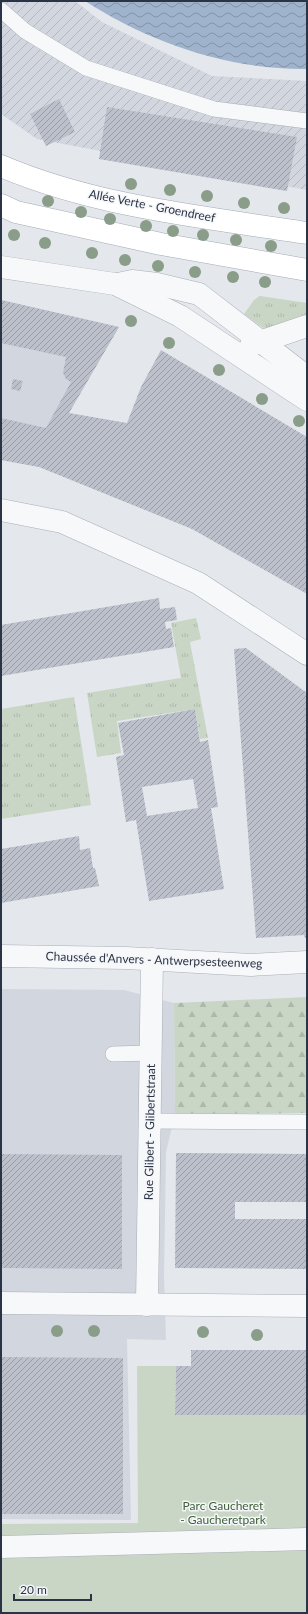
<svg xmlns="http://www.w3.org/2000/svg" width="308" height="1614" font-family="Lato,sans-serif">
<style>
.built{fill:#d2d6de}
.industrial{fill:url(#industrial-furrows)}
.grass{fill:url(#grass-tufts)}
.forest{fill:url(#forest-firs)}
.park{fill:#c9d6c5}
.water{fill:url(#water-waves)}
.building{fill:url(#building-hatch);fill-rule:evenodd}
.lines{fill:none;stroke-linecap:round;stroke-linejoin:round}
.service-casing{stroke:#a9aeb7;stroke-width:16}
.pedestrian-casing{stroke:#a9aeb7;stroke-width:23}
.minor-casing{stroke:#a9aeb7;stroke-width:23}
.primary-casing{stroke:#a3abb8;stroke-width:23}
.service{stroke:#f7f8fa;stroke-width:15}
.pedestrian{stroke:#f7f8fa;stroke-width:22}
.minor{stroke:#f7f8fa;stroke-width:22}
.primary{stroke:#fff;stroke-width:22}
.tree{fill:#899d89}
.labels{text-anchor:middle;stroke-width:3;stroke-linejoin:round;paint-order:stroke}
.street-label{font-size:12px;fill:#2b3445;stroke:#f4f6f9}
.park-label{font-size:12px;fill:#3f6138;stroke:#f4f6f9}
</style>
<defs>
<pattern id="industrial-furrows" width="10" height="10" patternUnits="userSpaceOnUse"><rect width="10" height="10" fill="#d2d6de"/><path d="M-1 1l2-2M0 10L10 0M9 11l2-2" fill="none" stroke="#b4b8c0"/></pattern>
<pattern id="grass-tufts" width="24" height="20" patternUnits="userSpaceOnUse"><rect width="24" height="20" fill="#c9d6c5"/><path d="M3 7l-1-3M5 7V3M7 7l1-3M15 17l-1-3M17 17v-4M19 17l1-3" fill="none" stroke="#adb8ab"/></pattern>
<pattern id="forest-firs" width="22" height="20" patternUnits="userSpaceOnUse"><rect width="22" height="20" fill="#c9d6c5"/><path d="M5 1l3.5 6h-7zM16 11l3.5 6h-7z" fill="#adb8ab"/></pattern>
<pattern id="water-waves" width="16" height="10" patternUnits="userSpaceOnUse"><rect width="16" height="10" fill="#9fb4cc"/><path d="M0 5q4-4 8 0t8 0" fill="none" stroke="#8293a7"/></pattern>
<pattern id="building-hatch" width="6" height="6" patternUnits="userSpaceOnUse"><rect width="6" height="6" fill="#bbc0ca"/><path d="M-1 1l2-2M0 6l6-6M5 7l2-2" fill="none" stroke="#989da6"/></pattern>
</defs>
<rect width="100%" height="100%" fill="#e4e7ec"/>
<g class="built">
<polygon points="1,300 119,327 42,457 39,467 1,460"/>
<polygon points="1,989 124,990 174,1003 175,1114 166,1152 164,1277 166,1340 127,1339 131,1520 1,1519"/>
</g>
<polygon class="industrial" points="1,1 75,1 102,22 212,76 307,81 307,190 37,139 1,114"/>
<g class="grass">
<polygon points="260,296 307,303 307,314 265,329 244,314 254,300"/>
<polygon points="196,618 201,639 190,642 208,738 200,739 195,709 117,721 121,753 97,757 87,693 181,678 171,623"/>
<polygon points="74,697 91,805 1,819 1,709"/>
</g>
<polygon class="forest" points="307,997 307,1113 175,1114 174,1003"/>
<polygon class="park" points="137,1366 176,1366 175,1414 307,1415 307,1613 1,1613 1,1524 138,1523"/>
<path class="water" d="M85 1H307V69C229 70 150 43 85 1Z"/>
<g class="building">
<polygon points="59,99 75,132 46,146 30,114"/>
<polygon points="107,107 297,137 287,191 99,159"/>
<polygon points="1,300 119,327 69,413 127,423 141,387 161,350 307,437 307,594 192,529 39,467 1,460 1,418 46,428 71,382 66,379 63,373 66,357 1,343"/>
<polygon points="13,379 23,381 20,391 11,389"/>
<polygon points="159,598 160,609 175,607 177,620 165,622 166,629 171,628 174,647 1,676 1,625"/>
<polygon points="246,648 307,693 307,938 305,938 304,935 256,938 234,649"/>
<path d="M195 709 200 742 208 740 218 807 211 808 224 889 149 901 136 820 126 822 116 757 124 755 118 723ZM193 779 198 808 147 816 142 787Z"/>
<polygon points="79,836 80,850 90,848 93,868 95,868 99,886 1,903 1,849"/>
<polygon points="176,1153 307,1154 307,1202 235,1202 235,1219 307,1219 307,1269 175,1268"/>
<polygon points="1,1154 122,1155 122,1269 1,1268"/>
<polygon points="191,1350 307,1350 307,1415 175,1415 176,1366 191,1366"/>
<polygon points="1,1357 123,1358 123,1514 1,1514"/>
</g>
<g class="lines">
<defs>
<g id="service">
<polyline points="1,10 25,31 86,68 214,109 307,121"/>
<polyline points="113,1054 151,1053"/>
<polyline points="150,1121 307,1122"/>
</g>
<polyline id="pedestrian" points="1,1547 307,1539"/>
<g id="minor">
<polyline points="1,267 115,284 180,316 307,400"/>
<polyline points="118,284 132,281 157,284 199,294 307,377"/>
<polyline points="251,345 307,326"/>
<polyline points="1,510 62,522 198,583 307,654"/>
<polyline points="1,956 126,958 251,965 307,962"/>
<polyline points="1,1303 307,1306"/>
<polyline points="147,1305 152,959"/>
</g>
<g id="primary">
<path d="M1 166C97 207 205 217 307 233"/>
<polyline points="1,205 16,212 161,244 307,270"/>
</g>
</defs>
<use href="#service" class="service-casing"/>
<use href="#pedestrian" class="pedestrian-casing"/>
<use href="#minor" class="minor-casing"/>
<use href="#primary" class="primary-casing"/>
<use href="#service" class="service"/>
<use href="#pedestrian" class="pedestrian"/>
<use href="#minor" class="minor"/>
<use href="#primary" class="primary"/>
</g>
<g class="tree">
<circle cx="131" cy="184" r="6"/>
<circle cx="170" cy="190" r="6"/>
<circle cx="207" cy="196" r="6"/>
<circle cx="48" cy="201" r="6"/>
<circle cx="244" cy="203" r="6"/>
<circle cx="284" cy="208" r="6"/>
<circle cx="81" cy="212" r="6"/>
<circle cx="110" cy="219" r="6"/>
<circle cx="146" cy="226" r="6"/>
<circle cx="173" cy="231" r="6"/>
<circle cx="14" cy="235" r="6"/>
<circle cx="203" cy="235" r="6"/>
<circle cx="236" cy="240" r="6"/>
<circle cx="45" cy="243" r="6"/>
<circle cx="271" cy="246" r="6"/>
<circle cx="92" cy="253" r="6"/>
<circle cx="125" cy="260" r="6"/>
<circle cx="158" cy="266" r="6"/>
<circle cx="195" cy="272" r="6"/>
<circle cx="233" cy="277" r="6"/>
<circle cx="265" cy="282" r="6"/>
<circle cx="131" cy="321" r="6"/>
<circle cx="169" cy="343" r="6"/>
<circle cx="219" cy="370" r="6"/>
<circle cx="262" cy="399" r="6"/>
<circle cx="299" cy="421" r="6"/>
<circle cx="57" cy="1331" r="6"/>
<circle cx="94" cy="1331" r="6"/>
<circle cx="203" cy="1332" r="6"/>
<circle cx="257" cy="1335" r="6"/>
</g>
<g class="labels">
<g class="street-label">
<text transform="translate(152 206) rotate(11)" y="4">Allée Verte - Groendreef</text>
<text transform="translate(154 960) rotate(2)" y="4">Chaussée d'Anvers - Antwerpsesteenweg</text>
<text transform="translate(150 1132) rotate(-89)" y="4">Rue Glibert - Glibertstraat</text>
</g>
<g class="park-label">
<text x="223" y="1510">Parc Gaucheret<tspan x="223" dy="14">- Gaucheretpark</tspan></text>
</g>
</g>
<rect width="308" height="1614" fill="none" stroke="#2b3445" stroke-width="4"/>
<path d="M14 1594v6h77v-6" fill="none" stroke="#2b3445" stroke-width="2"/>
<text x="20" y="1594" font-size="12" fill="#2b3445" stroke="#f4f6f9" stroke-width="3" paint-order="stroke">20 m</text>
</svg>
